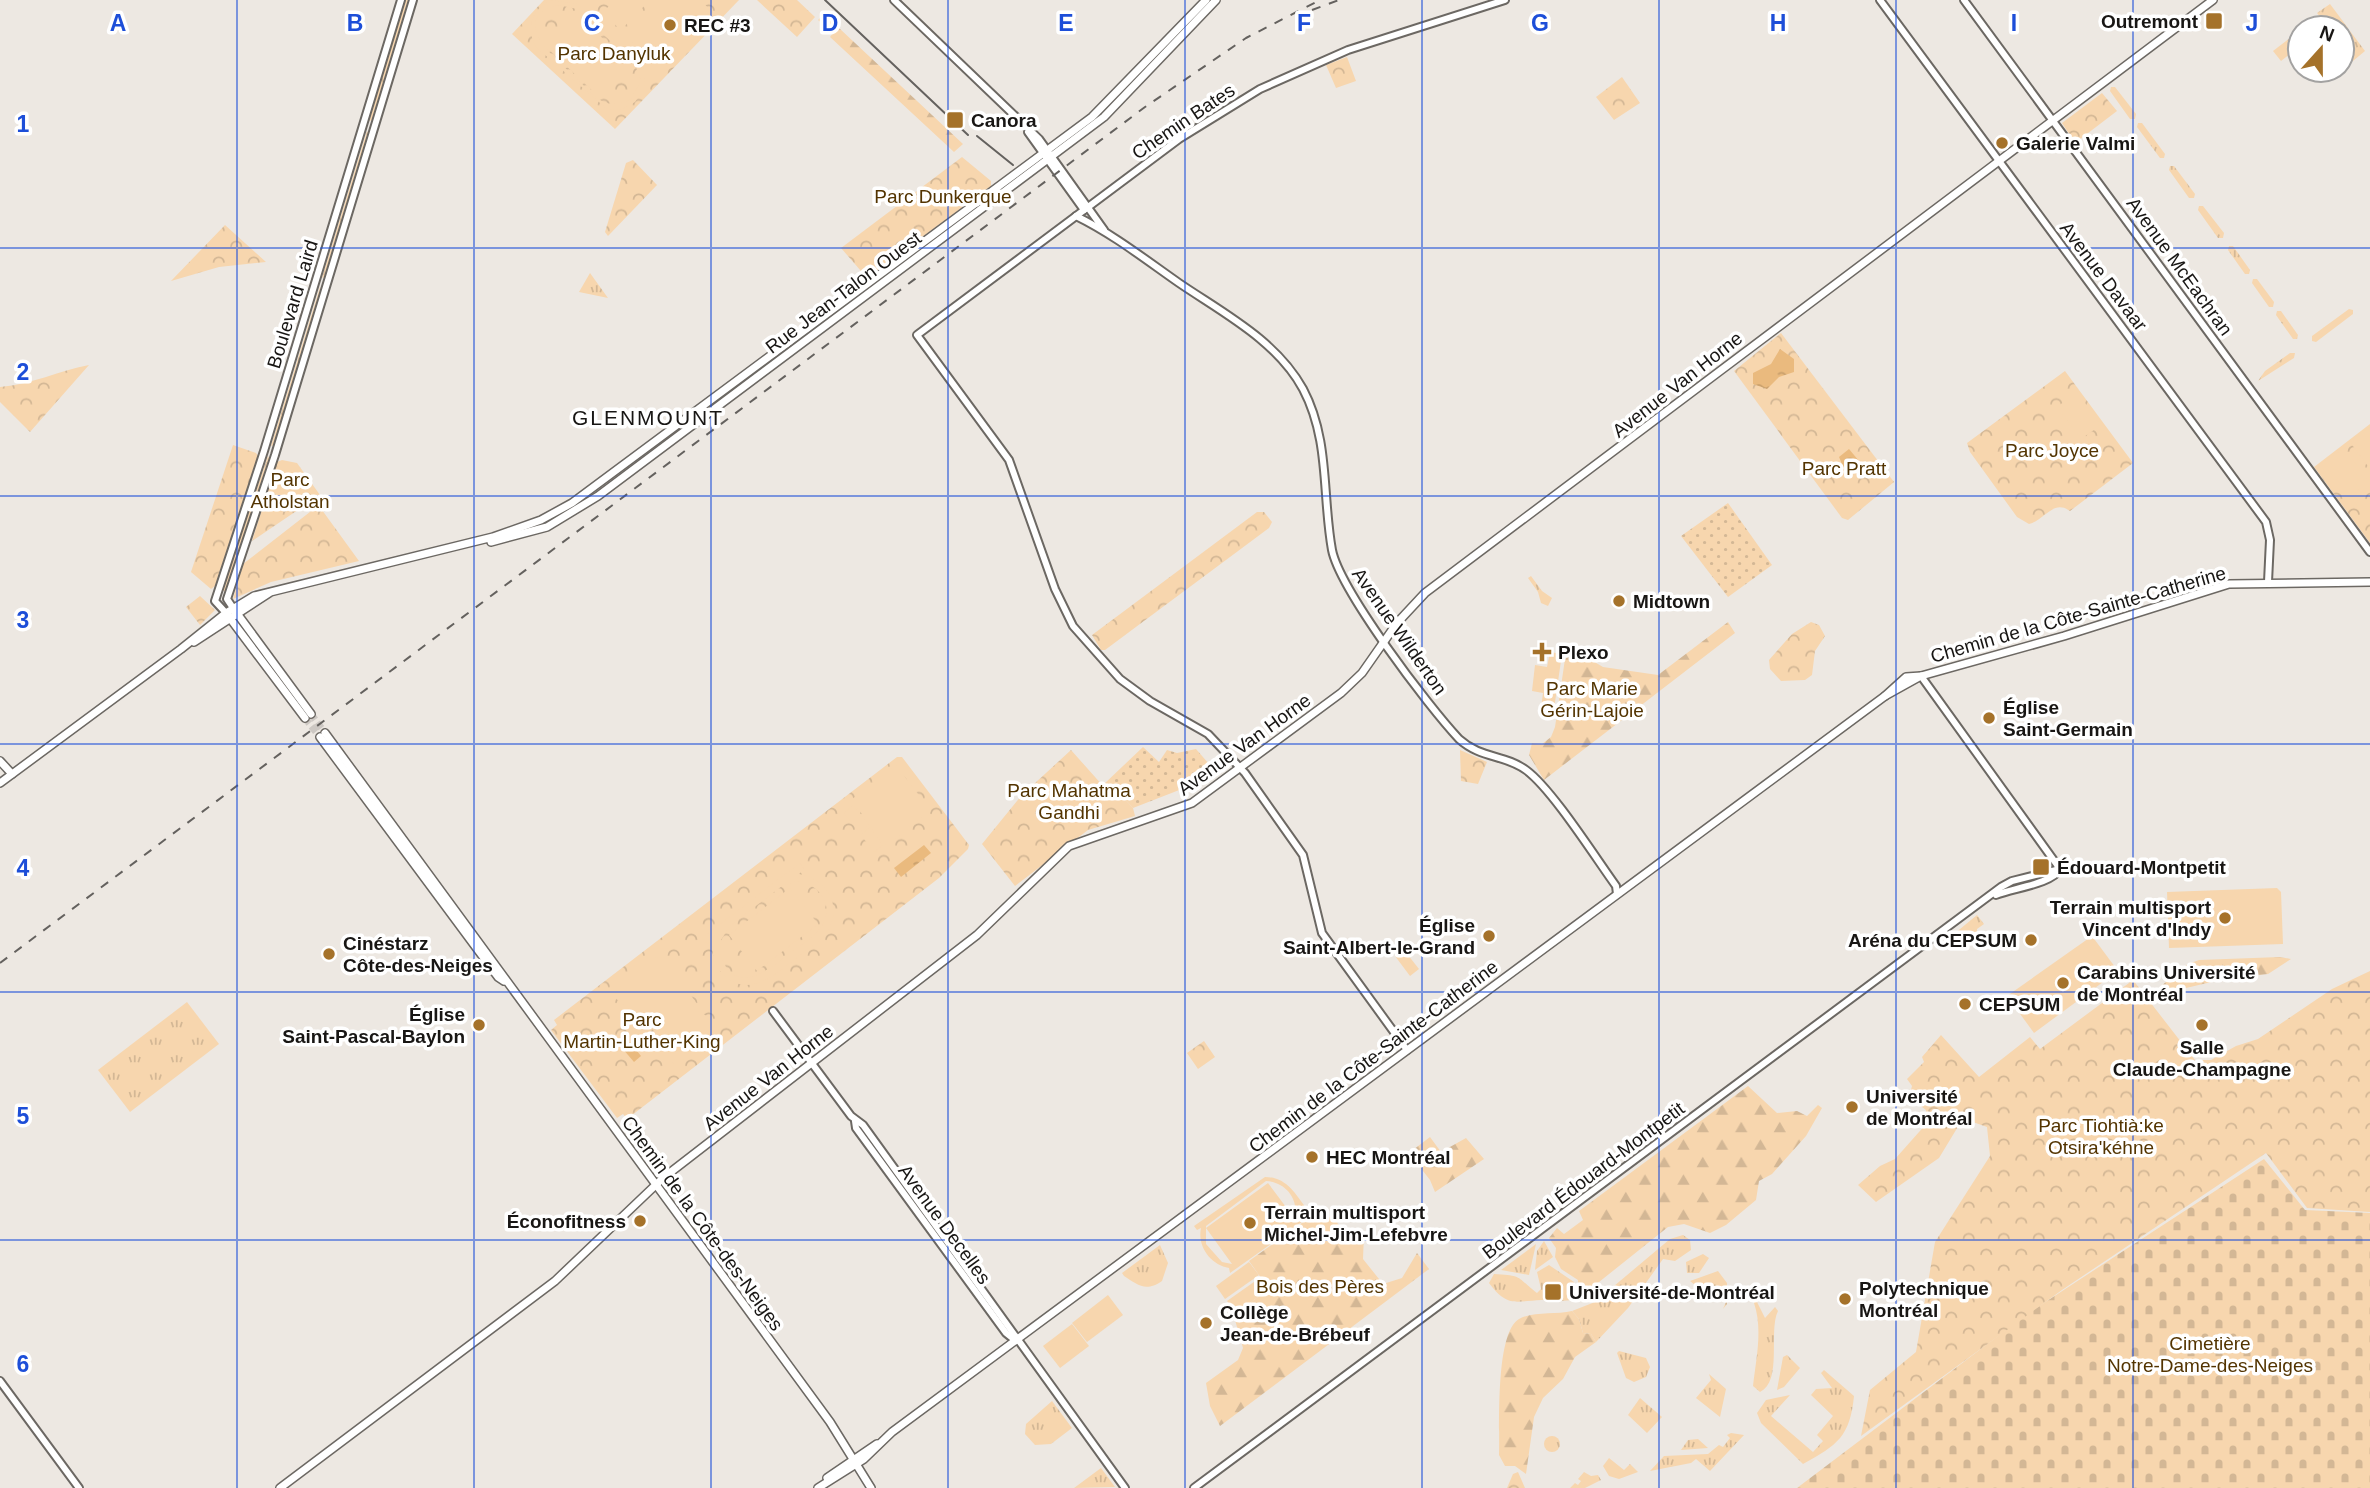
<svg xmlns="http://www.w3.org/2000/svg" width="2370" height="1488" font-family="Arial,sans-serif">
<style>
.grass{fill:url(#grass-tufts)}
.forest{fill:url(#forest-firs)}
.cemetery{fill:url(#cemetery-stones)}
.park{fill:url(#park-crowns)}
.garden{fill:url(#garden-dots)}
.pitch{fill:#f7d6ae;fill-rule:evenodd}
.water{fill:url(#water-ripples)}
.lines{fill:none;stroke-linecap:round;stroke-linejoin:round}
.secondary-tunnel{stroke:#cdc8c3;stroke-width:7;stroke-dasharray:7 3.5;stroke-linecap:butt}
.tertiary-casing{stroke:#6c6863;stroke-width:10}
.secondary-casing{stroke:#6c6863;stroke-width:10}
.tertiary{stroke:#fff;stroke-width:6}
.secondary{stroke:#fff;stroke-width:7}
.tram{stroke:#64615e;stroke-width:2}
.rail{stroke:#64615e;stroke-width:2;stroke-dasharray:9 9;stroke-linecap:butt}
.grid{fill:none;stroke:#1d4ed8;stroke-width:2;stroke-opacity:0.55}
.poi-dot{fill:#a5722a;stroke:#fff;stroke-width:2.5}
.labels{text-anchor:middle;stroke-width:7;stroke-linejoin:round;paint-order:stroke}
.poi-label{font-size:19px;font-weight:bold;fill:#181614;stroke:#fff;text-anchor:start}
.park-label{font-size:19px;fill:#533401;stroke:#fff}
.street-label{font-size:19px;fill:#181614;stroke:#fff}
.neighbourhood-label{font-size:21px;letter-spacing:2px;fill:#181614;stroke:#fff}
.grid-label{font-size:23px;text-anchor:middle;font-weight:bold;fill:#1d4ed8;stroke:#fff;stroke-width:7;stroke-linejoin:round;paint-order:stroke}
</style>
<defs>
<pattern id="grass-tufts" width="24" height="20" patternUnits="userSpaceOnUse" patternTransform="scale(1.75)"><rect width="24" height="20" fill="#f7d6ae"/><path d="M3 7l-1-3M5 7V3M7 7l1-3M15 17l-1-3M17 17v-4M19 17l1-3" fill="none" stroke="#d3b795"/></pattern>
<pattern id="forest-firs" width="22" height="20" patternUnits="userSpaceOnUse" patternTransform="scale(1.75)"><rect width="22" height="20" fill="#f7d6ae"/><path d="M5 1l3.5 6h-7zM16 11l3.5 6h-7z" fill="#d3b795"/></pattern>
<pattern id="cemetery-stones" width="16" height="16" patternUnits="userSpaceOnUse" patternTransform="scale(1.75)"><rect width="16" height="16" fill="#f7d6ae"/><path d="M2 7V4a2 2 0 0 1 4 0v3zM10 15v-3a2 2 0 0 1 4 0v3z" fill="#d3b795"/></pattern>
<pattern id="park-crowns" width="20" height="18" patternUnits="userSpaceOnUse" patternTransform="scale(1.75)"><rect width="20" height="18" fill="#f7d6ae"/><path d="M2 6a3 3 0 1 1 6 0M12 15a3 3 0 1 1 6 0" fill="none" stroke="#d3b795"/></pattern>
<pattern id="garden-dots" width="8" height="8" patternUnits="userSpaceOnUse" patternTransform="scale(1.75)"><rect width="8" height="8" fill="#f7d6ae"/><path d="M2 2h.1M6 6h.1" fill="none" stroke="#d3b795" stroke-width="1.8" stroke-linecap="round"/></pattern>
<pattern id="water-ripples" width="26" height="14" patternUnits="userSpaceOnUse" patternTransform="scale(1.75)"><rect width="26" height="14" fill="#eaba7e"/><path d="M2 4q2-2 4 0t4 0M15 11q2-2 4 0t4 0" fill="none" stroke="#c89f6c"/></pattern>
</defs>
<rect width="100%" height="100%" fill="#ede8e2"/>
<g class="grass">
<polygon points="404,0 409,0 373,120 369,121"/>
<polygon points="2330,4 2348,28 2342,32 2342,28 2329,28 2317,13"/>
<polygon points="2350,31 2365,51 2353,61 2342,46 2342,38"/>
<polygon points="2111,87 2115,87 2136,114 2135,119 2130,119 2110,91"/>
<polygon points="2138,123 2142,123 2165,154 2164,158 2160,158 2137,127"/>
<polygon points="367,131 369,134 326,276 322,278"/>
<polygon points="2170,166 2174,166 2195,194 2194,198 2189,198 2169,170"/>
<polygon points="2199,206 2203,206 2224,233 2223,238 2218,238 2198,210"/>
<polygon points="2229,246 2233,246 2250,270 2249,274 2245,274 2228,250"/>
<polygon points="590,273 608,298 579,292"/>
<polygon points="2253,279 2257,279 2274,302 2273,307 2269,307 2252,283"/>
<polygon points="320,287 321,290 274,445 271,446"/>
<polygon points="2349,309 2353,310 2353,314 2316,342 2312,341 2312,336"/>
<polygon points="2277,311 2281,311 2298,335 2297,339 2293,339 2276,315"/>
<polygon points="2290,353 2295,353 2294,358 2258,381 2265,371"/>
<polygon points="268,456 270,460 226,592 222,590"/>
<polygon points="1531,576 1542,591 1552,598 1548,606 1541,603 1538,592 1528,578"/>
<polygon points="1977,915 1984,924 1977,929 1977,940 1960,942 1954,934"/>
<polygon points="187,1002 219,1044 130,1112 98,1070"/>
<polygon points="1683,1235 1690,1240 1691,1250 1675,1261 1663,1259 1628,1308 1596,1342 1591,1334 1583,1333 1579,1319 1572,1311 1595,1302 1670,1239"/>
<polygon points="1544,1241 1553,1257 1535,1270 1537,1251"/>
<polygon points="1536,1244 1529,1275 1501,1270"/>
<path d="M1160 1245 1168 1263 1162 1281C1145 1293 1137 1284 1124 1276L1122 1273Z"/>
<polygon points="1703,1254 1709,1258 1699,1273 1687,1273 1686,1262"/>
<path d="M1549 1265 1574 1282 1575 1290 1582 1287 1589 1290C1569 1306 1564 1299 1542 1300 1515 1301 1508 1308 1489 1283L1494 1274C1524 1276 1515 1276 1537 1293L1541 1289 1537 1272Z"/>
<polygon points="1718,1271 1727,1283 1727,1304 1723,1309 1726,1302 1722,1298 1716,1302 1690,1281"/>
<path d="M1756 1300 1765 1318 1775 1307 1778 1311C1768 1331 1783 1381 1760 1392L1753 1386C1756 1359 1763 1329 1754 1303Z"/>
<polygon points="1619,1351 1646,1358 1650,1367 1646,1377 1634,1382 1626,1378 1617,1353"/>
<polygon points="1787,1355 1800,1368 1784,1387 1777,1390 1783,1357"/>
<path d="M1824 1370 1854 1396C1850 1436 1838 1445 1803 1464L1761 1423 1757 1413 1766 1400 1790 1395 1771 1416 1813 1452 1823 1441 1817 1435 1833 1416 1811 1395 1816 1389 1832 1388 1821 1373Z"/>
<polygon points="1709,1374 1726,1389 1720,1417 1696,1398 1711,1380"/>
<polygon points="1640,1398 1662,1417 1647,1433 1628,1415"/>
<polygon points="1052,1401 1072,1428 1051,1444 1035,1445 1025,1434 1026,1424"/>
<polygon points="1731,1433 1744,1435 1710,1471 1696,1459 1691,1463 1650,1471 1664,1456 1708,1454 1719,1445 1723,1447 1730,1438 1727,1435"/>
<circle cx="1552" cy="1444" r="8"/>
<polygon points="1698,1439 1708,1448 1681,1450 1688,1440"/>
<polygon points="1609,1458 1624,1470 1630,1464 1638,1472 1619,1479 1609,1476 1603,1466"/>
<polygon points="1101,1468 1115,1487 1074,1488"/>
<polygon points="1584,1472 1591,1476 1598,1475 1601,1480 1585,1488 1570,1488 1575,1483 1578,1485 1581,1481 1578,1479"/>
</g>
<g class="forest">
<polygon points="824,14 963,144 954,152 830,37 833,33 818,20"/>
<polygon points="1728,622 1735,633 1544,780 1529,755 1532,743 1542,744 1551,737 1555,727 1565,659 1576,651 1603,667 1658,675"/>
<polygon points="2280,957 2291,959 2268,974 2224,979 2165,993 2161,986 2188,964 2199,960"/>
<polygon points="1748,1086 1777,1113 1797,1111 1807,1116 1818,1105 1822,1108 1806,1136 1772,1174 1759,1181 1756,1200 1726,1225 1710,1233 1684,1224 1668,1227 1589,1290 1578,1285 1578,1280 1561,1269 1555,1257 1556,1248 1549,1238 1557,1228 1564,1234 1583,1220 1579,1211"/>
<polygon points="1430,1137 1441,1152 1466,1138 1484,1159 1435,1192 1430,1180 1409,1153"/>
<polygon points="1313,1215 1333,1218 1340,1226 1364,1233 1363,1259 1383,1284 1402,1278 1417,1253 1429,1269 1220,1426 1210,1406 1206,1383 1238,1360 1243,1348 1235,1320 1236,1313 1269,1289 1249,1261"/>
<path d="M1572 1311 1579 1319 1583 1333 1591 1334 1596 1342 1575 1357 1563 1379 1543 1398 1534 1417 1526 1474 1515 1466H1505L1499 1455C1500 1427 1495 1333 1519 1319 1533 1311 1556 1315 1572 1311Z"/>
</g>
<polygon class="cemetery" points="2264,1159 2305,1210 2370,1213 2370,1488 1797,1488 2027,1314"/>
<g class="park">
<polygon points="544,0 739,0 615,129 512,34"/>
<polygon points="757,0 797,0 815,17 797,37"/>
<polygon points="2290,38 2299,47 2281,61 2273,51"/>
<polygon points="1347,57 1356,81 1336,88 1326,65"/>
<polygon points="1622,77 1640,103 1614,120 1596,97"/>
<polygon points="2102,93 2117,111 2075,143 2062,123"/>
<polygon points="962,157 991,181 991,186 867,278 841,248"/>
<polygon points="633,160 657,185 608,236 605,232 626,163"/>
<polygon points="225,225 266,262 219,267 171,281"/>
<polygon points="1781,333 1894,482 1848,520 1842,518 1734,371"/>
<path d="M89 365 30 432 0 402V387C33 384 58 371 89 365Z"/>
<path d="M2065 371 2133 463 2070 511C2053 499 2045 520 2029 524L2017 517 1970 452 1967 443Z"/>
<polygon points="2370,424 2370,543 2314,467"/>
<polygon points="233,445 256,453 258,456 215,586 211,589 191,572"/>
<polygon points="282,460 297,463 320,495 252,541 277,462"/>
<polygon points="315,508 322,510 359,561 271,582 233,599 243,564"/>
<polygon points="1257,512 1264,512 1272,522 1269,528 1105,650 1101,650 1092,635"/>
<polygon points="200,596 215,610 200,625 186,607"/>
<polygon points="1811,622 1819,625 1825,636 1815,651 1812,675 1805,680 1781,681 1770,669 1769,660 1792,634"/>
<polygon points="1071,750 1112,796 1122,796 1133,808 1135,816 1088,830 1015,886 982,844 1021,796"/>
<polygon points="1460,750 1487,762 1478,784 1461,781"/>
<polygon points="897,757 902,757 969,845 968,849 939,878 627,1119 623,1114 617,1118 551,1030 557,1025 554,1020"/>
<polygon points="2370,971 2370,1212 2307,1208 2266,1153 2062,1290 1861,1436 1870,1390 1916,1352 1935,1242 1990,1156 1987,1127 1970,1121 1959,1125 1939,1158 1876,1202 1858,1185 1880,1166 1895,1159 1927,1123 1926,1110 1909,1097 1912,1086 1907,1079 1924,1062 1922,1057 1941,1035 1979,1077 2030,1037 2040,1049 2133,980 2195,1060 2211,1060 2236,1046 2258,1039 2332,989"/>
<polygon points="1204,1041 1215,1057 1198,1069 1187,1053"/>
<polygon points="1518,1472 1525,1488 1507,1488 1513,1474"/>
</g>
<g class="garden">
<polygon points="1728,503 1772,565 1728,597 1681,536"/>
<polygon points="1143,747 1159,762 1167,750 1177,753 1196,749 1209,764 1187,787 1133,808 1122,796 1113,796 1103,785"/>
</g>
<g class="pitch">
<path d="M551 0 578 4 652 77 649 80 645 78 644 89 635 102 623 109 608 110 536 47C525 28 532 9 551 0ZM558 5 577 9 635 65 641 80 631 99C623 103 614 106 604 102 594 98 584 85 575 77 557 60 506 19 558 5Z"/>
<polygon points="615,0 650,0 621,30 602,13"/>
<polygon points="659,0 700,0 715,14 661,70 625,36"/>
<polygon points="576,13 632,66 601,99 545,46"/>
<polygon points="2077,392 2101,425 2081,439 2057,407"/>
<polygon points="2370,427 2370,469 2350,442"/>
<polygon points="2344,448 2369,482 2346,500 2320,465"/>
<polygon points="1550,652 1562,654 1554,709 1541,708 1543,693 1532,691 1535,665 1547,667"/>
<polygon points="896,765 931,811 886,845 851,800"/>
<polygon points="853,805 869,825 859,832 844,813"/>
<polygon points="870,827 883,845 874,852 861,835"/>
<path d="M800 863 804 869 799 874C826 878 843 905 828 930 822 941 809 948 800 955 779 972 750 1000 724 975 714 966 711 953 713 940L707 944 702 938ZM796 881C819 883 836 906 821 927 815 937 802 944 792 951 770 969 735 999 720 954L721 940 730 926 782 886Z"/>
<polygon points="790,888 818,924 757,971 729,935"/>
<polygon points="2277,888 2281,892 2283,944 2169,948 2167,892"/>
<polygon points="2092,936 2118,971 2034,1033 2007,996"/>
<polygon points="1404,950 1419,969 1410,976 1395,956"/>
<path d="M654 957 665 958 697 1004 692 1008 707 1016 719 1030 678 1064 673 1063C663 1049 656 1029 643 1018 632 1008 621 1006 612 994Z"/>
<path d="M1265 1177C1286 1177 1295 1193 1306 1208L1303 1211 1301 1208 1300 1217 1306 1219 1230 1273 1229 1268C1211 1265 1197 1247 1201 1228L1197 1230 1194 1226ZM1266 1181C1286 1182 1299 1199 1295 1219L1268 1183 1206 1228 1232 1264 1222 1262 1206 1244V1226Z"/>
<polygon points="1249,1262 1259,1275 1225,1299 1216,1286"/>
<polygon points="1261,1277 1269,1289 1236,1313 1227,1301"/>
<polygon points="1108,1295 1123,1315 1087,1342 1072,1323"/>
<polygon points="1072,1324 1089,1346 1060,1368 1043,1346"/>
</g>
<g class="water">
<polygon points="1780,349 1794,359 1794,372 1779,377 1767,389 1753,384 1753,373 1771,364"/>
<polygon points="1849,449 1859,461 1857,470 1852,474 1845,471 1839,457"/>
<polygon points="924,845 931,853 901,877 894,868"/>
<polygon points="630,1042 641,1056 634,1062 622,1048"/>
</g>
<g class="lines">
<g class="secondary-tunnel">
<polyline points="311,714 325,733"/>
<polyline points="305,718 320,737"/>
</g>
<defs>
<g id="tertiary">
<polyline points="894,0 1039,139 1104,230"/>
<polyline points="1880,0 2266,522 2270,540 2268,582"/>
<polyline points="1964,0 2370,552"/>
<polyline points="1028,132 1084,210"/>
<path d="M1076 216C1113 234 1146 260 1179 283 1223 313 1276 340 1303 389 1330 440 1322 495 1332 550 1340 590 1428 706 1459 739 1481 759 1504 754 1526 770 1552 789 1595 857 1616 886L1617 894"/>
<polyline points="233,608 227,599 275,455 413,0"/>
<polyline points="226,613 215,601 264,451 401,0"/>
<polyline points="1921,676 2060,869"/>
<path d="M1996 895C2013 888 2052 884 2060 869"/>
<polyline points="773,1011 851,1116 863,1125 1125,1488"/>
<polyline points="1407,1050 1322,933 1303,855 1245,773 1208,734 1150,701 1120,679 1073,626 1055,589 1009,460 917,335 1179,139 1260,89 1348,50 1505,0"/>
<polyline points="855,1121 856,1128 1006,1333 1016,1341"/>
<polyline points="0,1381 79,1488"/>
<polyline points="1194,1488 2001,887 2012,881 2060,869"/>
</g>
<g id="secondary">
<polyline points="491,542 547,527 598,496 1104,117 1216,0"/>
<polyline points="233,608 311,714"/>
<polyline points="226,613 305,718"/>
<polyline points="194,642 269,593"/>
<polyline points="1885,696 1906,677 1921,676"/>
<polyline points="325,733 830,1422 871,1488"/>
<polyline points="320,737 498,977 504,981"/>
<polyline points="0,761 12,774"/>
<polyline points="0,783 181,649 226,613 254,596 493,537 541,520 572,503 1092,117 1206,0"/>
<polyline points="827,1478 877,1444"/>
<polyline points="280,1488 555,1281 663,1178 977,935 1069,846 1192,803 1341,693 1362,673 1397,623 1425,593 2213,0"/>
<polyline points="818,1488 864,1459 892,1432 1885,696 1921,676 2064,636 2229,584 2370,582"/>
</g>
</defs>
<use href="#tertiary" class="tertiary-casing"/>
<use href="#secondary" class="secondary-casing"/>
<use href="#tertiary" class="tertiary"/>
<use href="#secondary" class="secondary"/>
<g class="tram">
<polyline points="825,0 968,135"/>
<polyline points="977,136 1013,165"/>
</g>
<g class="rail">
<polyline points="1312,10 1339,0"/>
<polyline points="0,963 1145,107 1246,38 1320,0"/>
</g>
</g>
<path class="grid" d="M237 0V1488M474 0V1488M711 0V1488M948 0V1488M1185 0V1488M1422 0V1488M1659 0V1488M1896 0V1488M2133 0V1488M0 248H2370M0 496H2370M0 744H2370M0 992H2370M0 1240H2370"/>
<g class="poi-dot">
<rect x="2205" y="12" width="18" height="18" rx="3.5"/>
<circle cx="670" cy="25" r="7"/>
<rect x="946" y="111" width="18" height="18" rx="3.5"/>
<circle cx="2002" cy="143" r="7"/>
<circle cx="1619" cy="601" r="7"/>
<path d="M1538.5 641.5h7v7h7v7h-7v7h-7v-7h-7v-7h7z"/>
<circle cx="1989" cy="718" r="7"/>
<rect x="2032" y="858" width="18" height="18" rx="3.5"/>
<circle cx="2225" cy="918" r="7"/>
<circle cx="1489" cy="936" r="7"/>
<circle cx="2031" cy="940" r="7"/>
<circle cx="329" cy="954" r="7"/>
<circle cx="2063" cy="983" r="7"/>
<circle cx="1965" cy="1004" r="7"/>
<circle cx="479" cy="1025" r="7"/>
<circle cx="2202" cy="1025" r="7"/>
<circle cx="1852" cy="1107" r="7"/>
<circle cx="1312" cy="1157" r="7"/>
<circle cx="640" cy="1221" r="7"/>
<circle cx="1250" cy="1223" r="7"/>
<rect x="1544" y="1283" width="18" height="18" rx="3.5"/>
<circle cx="1845" cy="1299" r="7"/>
<circle cx="1206" cy="1323" r="7"/>
</g>
<g class="labels">
<g class="poi-label">
<text x="2198" y="28" text-anchor="end">Outremont</text>
<text x="684" y="32">REC #3</text>
<text x="971" y="127">Canora</text>
<text x="2016" y="150">Galerie Valmi</text>
<text x="1633" y="608">Midtown</text>
<text x="1558" y="659">Plexo</text>
<text x="2003" y="714">Église<tspan x="2003" dy="22">Saint-Germain</tspan></text>
<text x="2057" y="874">Édouard-Montpetit</text>
<text x="2211" y="914" text-anchor="end">Terrain multisport<tspan x="2211" dy="22">Vincent d'Indy</tspan></text>
<text x="1475" y="932" text-anchor="end">Église<tspan x="1475" dy="22">Saint-Albert-le-Grand</tspan></text>
<text x="2017" y="947" text-anchor="end">Aréna du CEPSUM</text>
<text x="343" y="950">Cinéstarz<tspan x="343" dy="22">Côte-des-Neiges</tspan></text>
<text x="2077" y="979">Carabins Université<tspan x="2077" dy="22">de Montréal</tspan></text>
<text x="1979" y="1011">CEPSUM</text>
<text x="465" y="1021" text-anchor="end">Église<tspan x="465" dy="22">Saint-Pascal-Baylon</tspan></text>
<text x="2202" y="1054" text-anchor="middle">Salle<tspan x="2202" dy="22">Claude-Champagne</tspan></text>
<text x="1866" y="1103">Université<tspan x="1866" dy="22">de Montréal</tspan></text>
<text x="1326" y="1164">HEC Montréal</text>
<text x="1264" y="1219">Terrain multisport<tspan x="1264" dy="22">Michel-Jim-Lefebvre</tspan></text>
<text x="626" y="1228" text-anchor="end">Éconofitness</text>
<text x="1859" y="1295">Polytechnique<tspan x="1859" dy="22">Montréal</tspan></text>
<text x="1569" y="1299">Université-de-Montréal</text>
<text x="1220" y="1319">Collège<tspan x="1220" dy="22">Jean-de-Brébeuf</tspan></text>
</g>
<g class="park-label">
<text x="614" y="60">Parc Danyluk</text>
<text x="943" y="203">Parc Dunkerque</text>
<text x="2052" y="457">Parc Joyce</text>
<text x="1844" y="475">Parc Pratt</text>
<text x="290" y="486">Parc<tspan x="290" dy="22">Atholstan</tspan></text>
<text x="1592" y="695">Parc Marie<tspan x="1592" dy="22">Gérin-Lajoie</tspan></text>
<text x="1069" y="797">Parc Mahatma<tspan x="1069" dy="22">Gandhi</tspan></text>
<text x="642" y="1026">Parc<tspan x="642" dy="22">Martin-Luther-King</tspan></text>
<text x="2101" y="1132">Parc Tiohtià:ke<tspan x="2101" dy="22">Otsira'kéhne</tspan></text>
<text x="1320" y="1293">Bois des Pères</text>
<text x="2210" y="1350">Cimetière<tspan x="2210" dy="22">Notre-Dame-des-Neiges</tspan></text>
</g>
<g class="street-label">
<text transform="translate(1183 121) rotate(-34)" y="7">Chemin Bates</text>
<text transform="translate(2180 266) rotate(54)" y="7">Avenue McEachran</text>
<text transform="translate(2104 276) rotate(53)" y="7">Avenue Davaar</text>
<text transform="translate(843 292) rotate(-37)" y="7">Rue Jean-Talon Ouest</text>
<text transform="translate(292 304) rotate(-73)" y="7">Boulevard Laird</text>
<text transform="translate(1677 384) rotate(-38)" y="7">Avenue Van Horne</text>
<text transform="translate(2078 614) rotate(-16)" y="7">Chemin de la Côte-Sainte-Catherine</text>
<text transform="translate(1400 631) rotate(55)" y="7">Avenue Wilderton</text>
<text transform="translate(1244 744) rotate(-36)" y="7">Avenue Van Horne</text>
<text transform="translate(1373 1056) rotate(-37)" y="7">Chemin de la Côte-Sainte-Catherine</text>
<text transform="translate(768 1077) rotate(-38)" y="7">Avenue Van Horne</text>
<text transform="translate(1583 1180) rotate(-37)" y="7">Boulevard Édouard-Montpetit</text>
<text transform="translate(703 1223) rotate(54)" y="7">Chemin de la Côte-des-Neiges</text>
<text transform="translate(945 1224) rotate(54)" y="7">Avenue Decelles</text>
</g>
<g class="neighbourhood-label">
<text x="648" y="425">GLENMOUNT</text>
</g>
</g>
<g class="grid-label">
<text x="118" y="31">A</text>
<text x="355" y="31">B</text>
<text x="592" y="31">C</text>
<text x="830" y="31">D</text>
<text x="1066" y="31">E</text>
<text x="1304" y="31">F</text>
<text x="1540" y="31">G</text>
<text x="1778" y="31">H</text>
<text x="2014" y="31">I</text>
<text x="2252" y="31">J</text>
<text x="23" y="132">1</text>
<text x="23" y="380">2</text>
<text x="23" y="628">3</text>
<text x="23" y="876">4</text>
<text x="23" y="1124">5</text>
<text x="23" y="1372">6</text>
</g>
<g transform="translate(2321 49) rotate(21)"><circle r="33" fill="#ffffff" stroke="#a3a2a1" stroke-width="2"/>
<path d="M0-5L12 26L0 18L-12 26Z" fill="#a5722a"/>
<text y="-10" font-size="19" font-weight="bold" text-anchor="middle" fill="#181614">N</text>
</g>
</svg>
